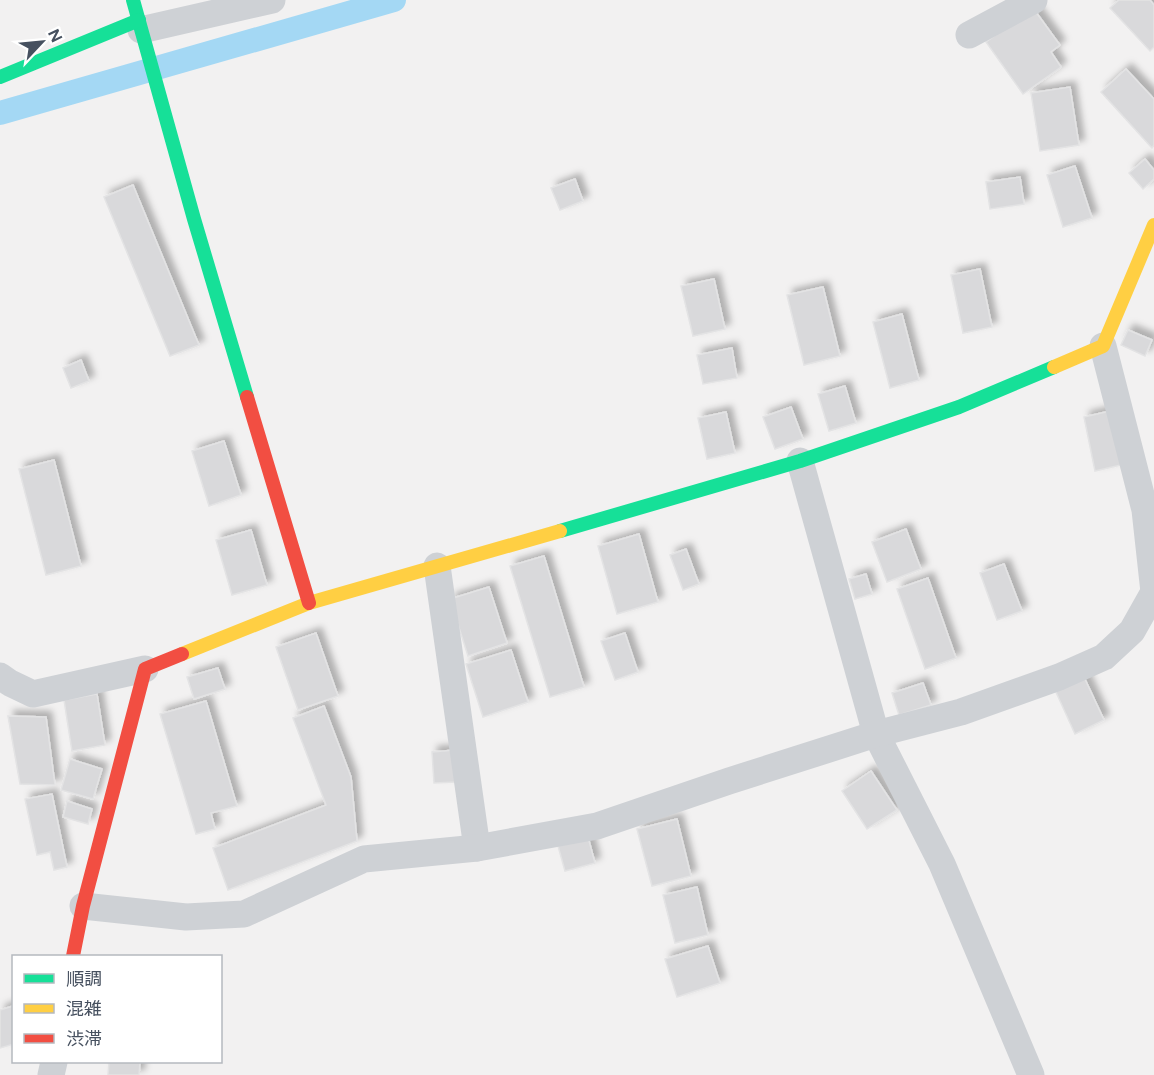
<svg xmlns="http://www.w3.org/2000/svg" width="1154" height="1075" font-family="Figtree,'Noto Sans JP',sans-serif">
<style>
.lines{fill:none;stroke-linecap:round;stroke-linejoin:round}
.canal{stroke:#a4d8f4;stroke-width:24}
.building{fill:#d9d9db;stroke:#e3e3e4;stroke-width:1.5;filter:url(#shadow)}
.street{stroke:#ced1d5;stroke-width:27}
.fast{stroke:#16e098;stroke-width:14}
.slow{stroke:#ffcf43;stroke-width:14}
.jam{stroke:#f24e42;stroke-width:14}
</style>
<defs>
<filter id="shadow"><feDropShadow dx="5.5" dy="-5.5" stdDeviation="3" flood-color="#0004"/></filter>
</defs>
<rect width="100%" height="100%" fill="#f2f1f1"/>
<g class="lines">
<polyline class="canal" points="0,113 394,0"/>
</g>
<g class="building">
<polygon points="1119,0 1150,0 1154,5 1154,47 1150,51 1110,8"/>
<polygon points="1033,8 1060,45 1051,52 1061,67 1023,94 986,42"/>
<polygon points="1126,69 1154,99 1154,145 1152,148 1101,92"/>
<polygon points="1070,87 1079,145 1040,151 1031,93"/>
<polygon points="1145,159 1154,170 1154,179 1143,189 1129,173"/>
<polygon points="1075,166 1092,218 1063,227 1047,175"/>
<polygon points="1020,177 1024,204 990,209 986,182"/>
<polygon points="575,179 583,201 560,210 551,188"/>
<polygon points="133,185 199,345 170,356 104,197"/>
<polygon points="980,269 992,327 963,333 951,275"/>
<polygon points="714,279 725,329 693,336 681,286"/>
<polygon points="823,287 840,356 804,365 787,295"/>
<polygon points="902,314 919,380 890,388 873,322"/>
<polygon points="1128,330 1152,340 1145,356 1121,345"/>
<polygon points="732,348 737,378 703,384 697,355"/>
<polygon points="81,360 89,381 71,388 63,368"/>
<polygon points="845,386 856,423 829,431 818,394"/>
<polygon points="791,407 803,439 775,449 763,417"/>
<polygon points="1110,411 1121,465 1095,471 1084,417"/>
<polygon points="726,412 735,453 707,459 698,418"/>
<polygon points="224,441 241,495 209,506 192,451"/>
<polygon points="54,460 81,566 46,575 19,469"/>
<polygon points="906,529 921,569 887,582 872,542"/>
<polygon points="251,530 267,585 232,595 216,540"/>
<polygon points="639,534 658,602 617,614 598,546"/>
<polygon points="686,549 699,584 683,590 670,555"/>
<polygon points="544,556 584,687 550,697 510,566"/>
<polygon points="1004,564 1022,611 997,620 980,573"/>
<polygon points="866,574 872,594 855,599 849,579"/>
<polygon points="928,578 956,658 925,669 897,589"/>
<polygon points="489,587 507,643 468,656 450,599"/>
<polygon points="316,633 338,696 298,710 276,647"/>
<polygon points="625,633 638,672 615,680 601,641"/>
<polygon points="511,650 528,702 483,717 466,664"/>
<polygon points="218,668 225,689 194,699 187,677"/>
<polygon points="1084,677 1104,720 1075,734 1055,690"/>
<polygon points="923,683 931,705 899,715 892,693"/>
<polygon points="97,694 105,745 72,751 64,700"/>
<polygon points="206,701 237,806 211,813 215,829 196,834 160,714"/>
<polygon points="324,706 351,777 357,841 228,890 213,848 326,805 293,718"/>
<polygon points="8,716 46,717 55,785 20,784"/>
<polygon points="455,750 457,782 434,783 432,752"/>
<polygon points="70,759 102,769 93,799 61,790"/>
<polygon points="871,771 897,810 867,829 842,791"/>
<polygon points="52,794 67,867 54,870 50,852 37,855 25,799"/>
<polygon points="67,801 92,809 88,824 63,817"/>
<polygon points="677,819 691,876 652,886 637,829"/>
<polygon points="588,837 595,863 565,871 558,846"/>
<polygon points="697,887 708,935 675,943 663,895"/>
<polygon points="708,946 720,983 677,997 665,959"/>
<polygon points="13,1006 14,1044 0,1048 0,1010"/>
<polygon points="109,1062 140,1062 139,1075 108,1075"/>
</g>
<g class="lines">
<g class="street">
<polyline points="141,30 272,0"/>
<polyline points="969,35 1034,0"/>
<polyline points="800,461 876,734 942,864 1031,1075"/>
<polyline points="437,566 477,848"/>
<polyline points="0,676 10,683 33,694 145,669"/>
<polyline points="83,906 186,917 244,914 364,859 477,848 597,826 729,781 876,734 961,712 1059,677 1104,657 1132,631 1154,592 1145,510 1103,346"/>
<polyline points="51,1075 54,1062"/>
</g>
<g class="fast">
<polyline points="133,0 194,219 247,397"/>
<polyline points="0,77 139,20"/>
<polyline points="560,531 800,461 959,407 1054,367"/>
</g>
<g class="slow">
<polyline points="1054,367 1103,346 1154,225"/>
<polyline points="182,654 309,603 560,531"/>
</g>
<g class="jam">
<polyline points="247,397 309,603"/>
<polyline points="73,956 83,906 145,669 182,654"/>
</g>
</g>
<rect x="12" y="955" width="210" height="108" fill="#ffffff" stroke="#b5b9bf" stroke-width="1.5"/>
<rect x="24" y="974" width="30" height="9" fill="#16e098" stroke="#b5b9bf" stroke-width="1.5"/>
<text x="66" y="985" font-size="18" fill="#46505f">順調</text>
<rect x="24" y="1004" width="30" height="9" fill="#ffcf43" stroke="#b5b9bf" stroke-width="1.5"/>
<text x="66" y="1015" font-size="18" fill="#46505f">混雑</text>
<rect x="24" y="1034" width="30" height="9" fill="#f24e42" stroke="#b5b9bf" stroke-width="1.5"/>
<text x="66" y="1045" font-size="18" fill="#46505f">渋滞</text>
<g transform="translate(42 42) rotate(64)" stroke="#ffffff" stroke-width="4.5" paint-order="stroke">
<path d="M0-4.5L10 22L0 15L-10 22Z" fill="#46505f"/>
<text y="-9" font-size="16" font-weight="bold" text-anchor="middle" fill="#46505f">N</text>
</g>
</svg>
